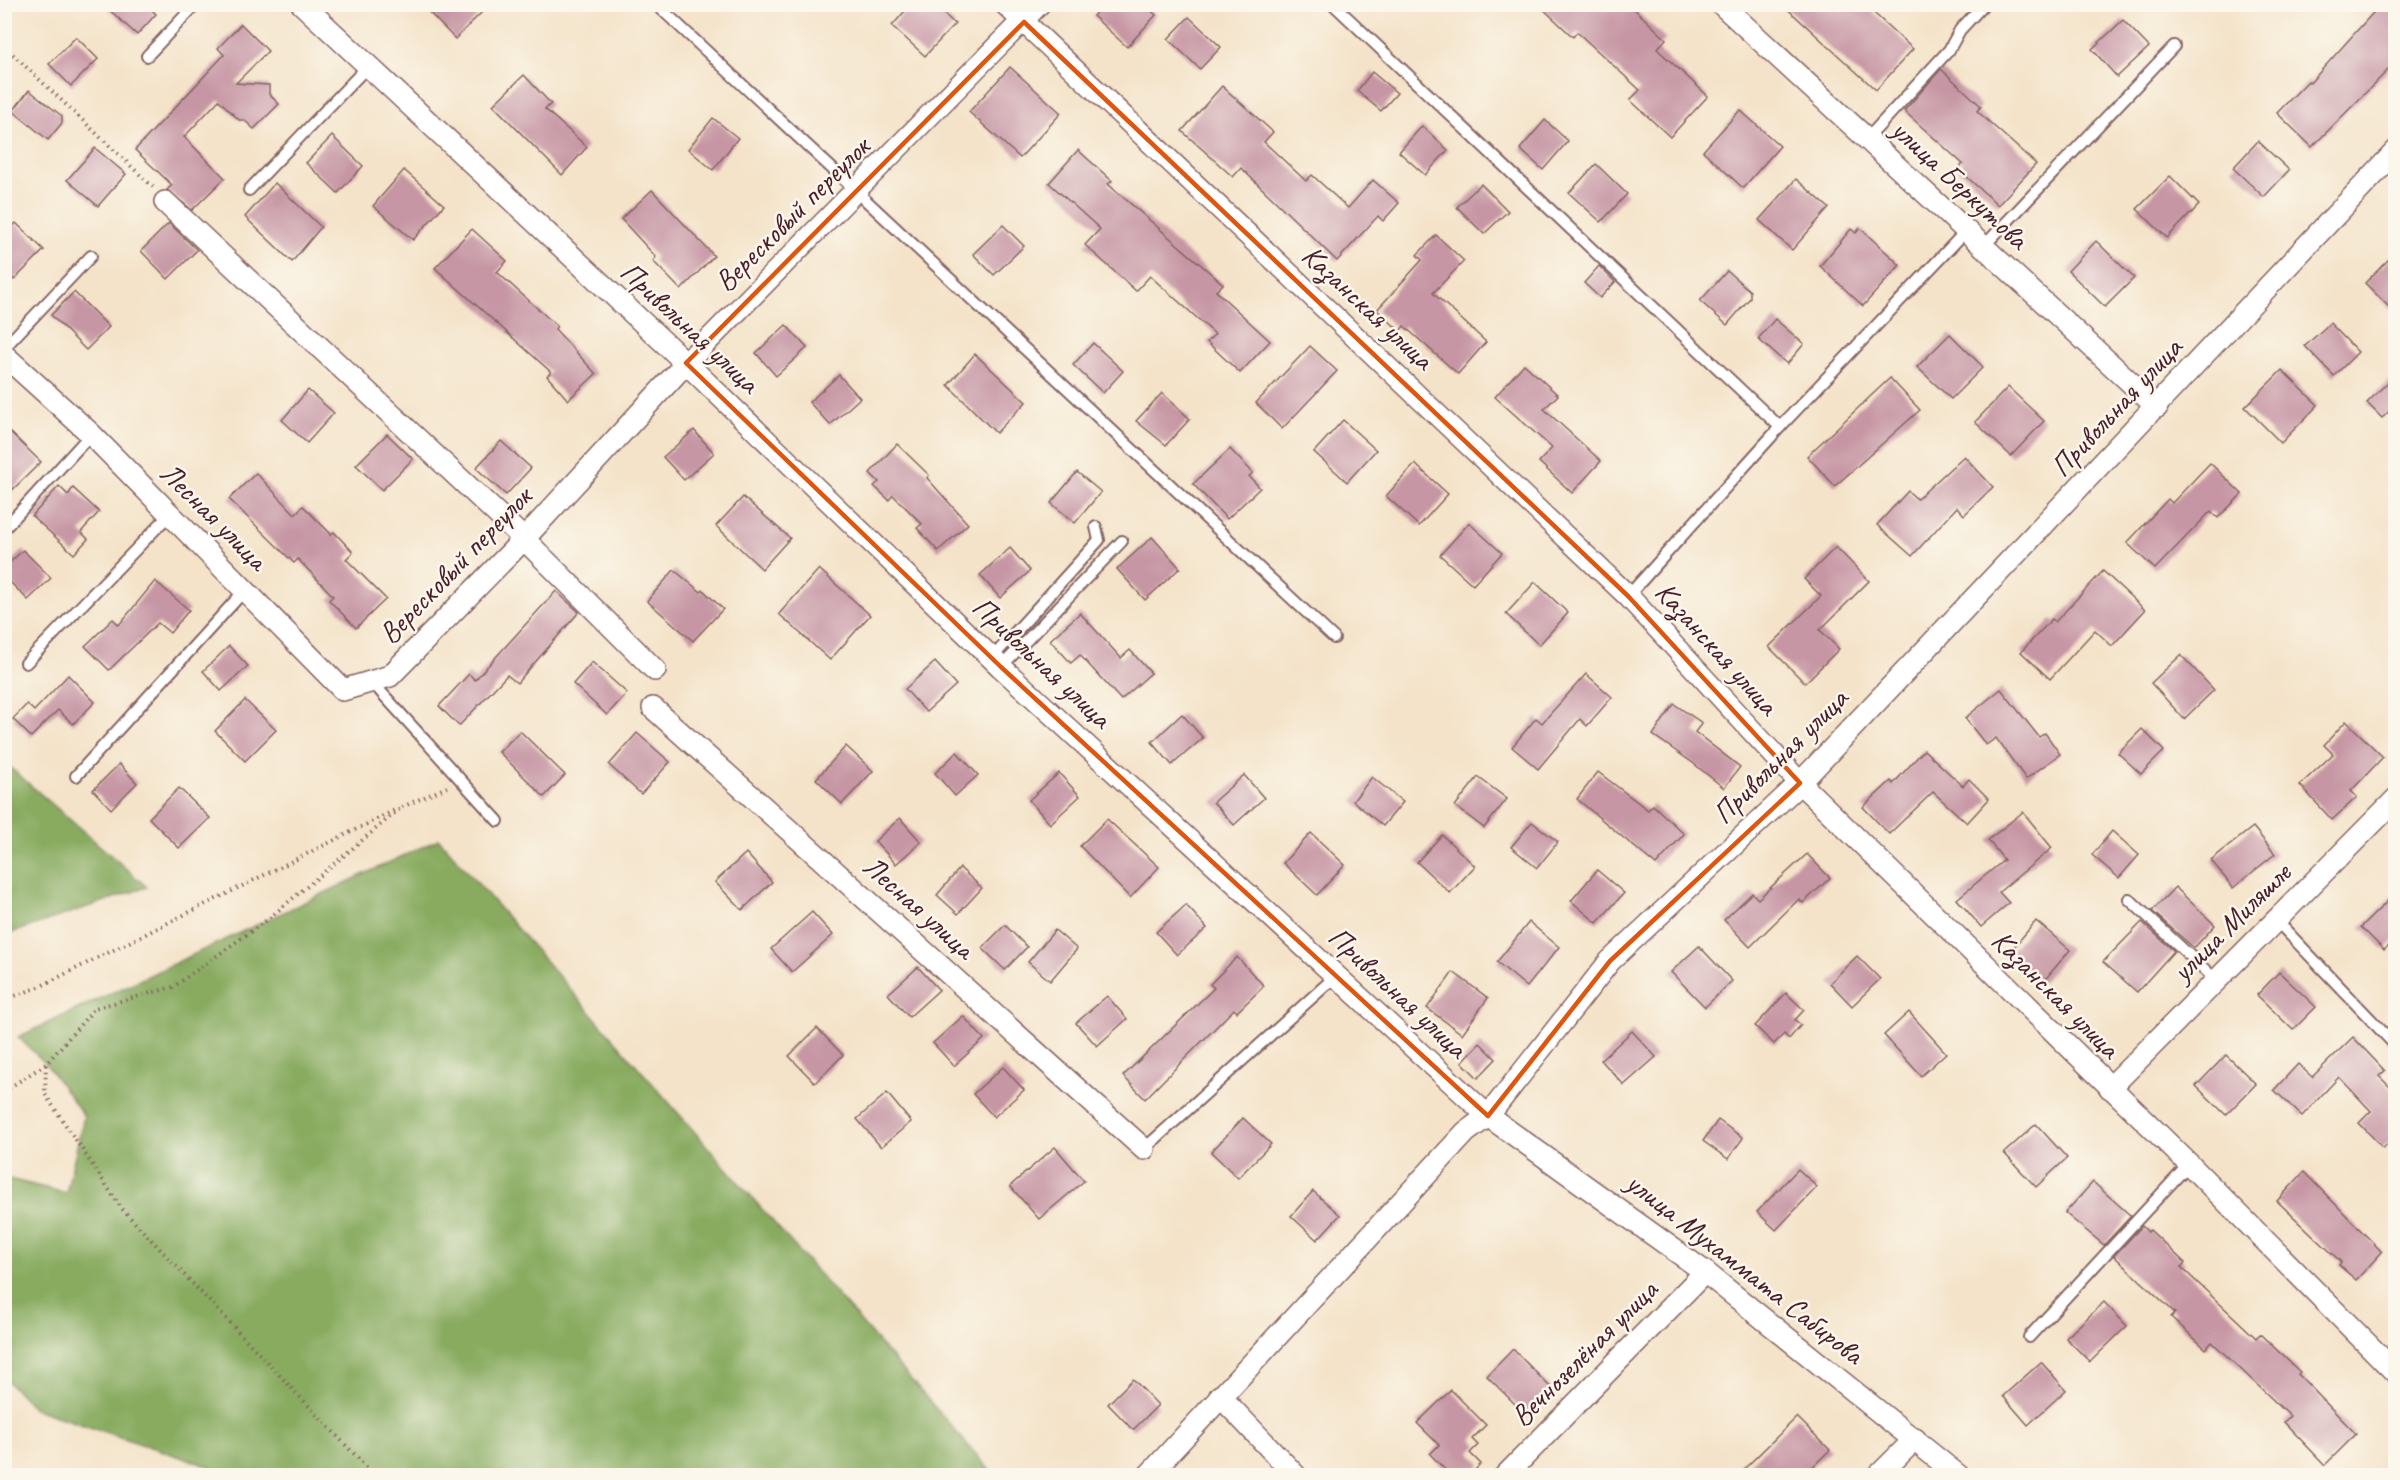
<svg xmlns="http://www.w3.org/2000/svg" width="2400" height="1480" font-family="Caveat,sans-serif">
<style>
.forest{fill:#88ab60;stroke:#696546;stroke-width:1.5}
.building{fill:#c696a4}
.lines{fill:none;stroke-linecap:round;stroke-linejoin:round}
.lane-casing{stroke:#866462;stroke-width:14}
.street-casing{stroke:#866462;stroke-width:24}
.path{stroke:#866462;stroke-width:4;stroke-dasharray:1.5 4.5;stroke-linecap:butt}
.lane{stroke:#fff;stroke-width:10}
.street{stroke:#fff;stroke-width:21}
.marked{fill:none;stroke:#e0560e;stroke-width:4.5;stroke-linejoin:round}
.labels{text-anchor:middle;stroke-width:5;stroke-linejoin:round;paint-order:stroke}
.street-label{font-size:30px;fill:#4a1f2b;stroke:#fbf7ec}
</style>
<rect width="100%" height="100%" fill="#fbf7ec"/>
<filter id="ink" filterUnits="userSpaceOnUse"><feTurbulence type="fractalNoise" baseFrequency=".0167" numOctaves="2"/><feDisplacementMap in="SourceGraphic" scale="12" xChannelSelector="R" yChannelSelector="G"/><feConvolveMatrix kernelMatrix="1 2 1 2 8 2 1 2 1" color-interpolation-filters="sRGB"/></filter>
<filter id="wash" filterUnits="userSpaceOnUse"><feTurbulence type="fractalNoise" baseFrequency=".008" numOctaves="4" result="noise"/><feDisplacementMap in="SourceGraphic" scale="24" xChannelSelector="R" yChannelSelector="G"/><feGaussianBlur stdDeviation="1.35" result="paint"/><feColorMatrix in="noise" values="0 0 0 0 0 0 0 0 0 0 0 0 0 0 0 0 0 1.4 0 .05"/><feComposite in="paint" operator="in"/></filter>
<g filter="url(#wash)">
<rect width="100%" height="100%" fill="#f4e3c9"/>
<g class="forest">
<polygon points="4,763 5,763 147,887 5,935"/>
<polygon points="439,839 994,1475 235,1475 35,1409 5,1379 5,1178 66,1193 84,1116 46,1064 18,1037"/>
</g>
<g id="blocks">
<g class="building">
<polygon points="103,4 146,4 156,14 137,35"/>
<polygon points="421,4 490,4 455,39"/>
<polygon points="911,4 933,4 955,24 925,56 892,26"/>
<polygon points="1104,4 1144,4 1156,15 1127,47 1093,16"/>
<polygon points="1538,4 1629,4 1666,39 1657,49 1708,96 1670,137 1630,100 1640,90 1577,32 1573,37"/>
<polygon points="1782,4 1864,4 1913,49 1876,90"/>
<polygon points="2381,4 2396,4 2396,62 2312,147 2277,113 2308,81 2310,83"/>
<polygon points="1189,17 1221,47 1200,69 1168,39"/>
<polygon points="2123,20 2149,47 2117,77 2092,49"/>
<polygon points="241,24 268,51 236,83 269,85 269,94 279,104 254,129 244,120 239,120 219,100 184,137 225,178 192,210 167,190 172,185 135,150 224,55 218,48"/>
<polygon points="76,37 98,59 71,86 49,64"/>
<polygon points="1010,67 1061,113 1020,158 969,112"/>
<polygon points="1941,69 1981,106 1977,111 2036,164 1998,205 1958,169 1963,164 1904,111"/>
<polygon points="1372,72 1397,93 1381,111 1357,91"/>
<polygon points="524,75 551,104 545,109 587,147 562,175 493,105"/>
<polygon points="1222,86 1273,132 1264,142 1306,181 1312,175 1348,208 1373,180 1399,203 1383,221 1378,216 1337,261 1241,168 1233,177 1182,131"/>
<polygon points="29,90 62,116 62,123 48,140 13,111"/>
<polygon points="1740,110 1780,146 1743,188 1703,151"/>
<polygon points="713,118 738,138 713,170 688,149"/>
<polygon points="1545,120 1568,141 1543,170 1520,149"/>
<polygon points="1422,126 1448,150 1425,175 1399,152"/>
<polygon points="332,136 363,166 338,193 306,163"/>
<polygon points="2258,141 2289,170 2264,197 2233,168"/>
<polygon points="95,148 126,174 98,206 67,180"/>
<polygon points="1078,150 1112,181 1108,184 1223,284 1216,291 1270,341 1240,373 1207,342 1215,334 1150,276 1136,291 1085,245 1100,229 1049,183"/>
<polygon points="1596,164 1627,194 1601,222 1569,193"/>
<polygon points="404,170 444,205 413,240 373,206"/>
<polygon points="2170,176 2199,205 2167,238 2137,209"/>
<polygon points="1796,179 1829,208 1792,250 1759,220"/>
<polygon points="275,183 321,227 292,262 245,217"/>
<polygon points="1481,184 1508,211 1484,234 1457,207"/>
<polygon points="652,190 714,256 681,290 653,261 656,257 621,219"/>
<polygon points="16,223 44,250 14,280 4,270 4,235"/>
<polygon points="169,223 197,250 168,279 141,251"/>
<polygon points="1003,225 1024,246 994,275 973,254"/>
<polygon points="1860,228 1900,265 1863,306 1820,266 1851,229 1856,233"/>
<polygon points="472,229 507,261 497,272 557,326 555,329 596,374 568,400 547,376 551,372 435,268"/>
<polygon points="1436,235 1464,261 1433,293 1486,342 1458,374 1404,326 1400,331 1377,310 1422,260 1417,255"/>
<polygon points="2096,241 2134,278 2105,307 2068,271"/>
<polygon points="2396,252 2396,314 2365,283"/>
<polygon points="1599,266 1615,282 1600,298 1584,283"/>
<polygon points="1727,271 1750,291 1750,298 1727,325 1700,301"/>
<polygon points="74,292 109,327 86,350 51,315"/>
<polygon points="1775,319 1804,344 1787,364 1758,339"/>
<polygon points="2330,323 2358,352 2334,376 2305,346"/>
<polygon points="786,325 807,348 776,376 756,353"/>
<polygon points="1950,334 1983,367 1951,399 1917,367"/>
<polygon points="1093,343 1123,371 1103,393 1073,365"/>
<polygon points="1310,346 1337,371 1282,429 1256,403"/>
<polygon points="975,354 1026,402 996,433 948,385"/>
<polygon points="1524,364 1558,395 1544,409 1601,461 1572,493 1539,462 1552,448 1495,397"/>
<polygon points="2282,370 2318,405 2281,443 2245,407"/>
<polygon points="2396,374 2396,405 2382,418 2367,403"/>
<polygon points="839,375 860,398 830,425 809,402"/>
<polygon points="1890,378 1920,410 1835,486 1807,456"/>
<polygon points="2008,387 2044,421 2011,456 1975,422"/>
<polygon points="308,390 334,413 307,443 282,420"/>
<polygon points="1162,393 1190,419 1166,445 1136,421"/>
<polygon points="1343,420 1376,450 1347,482 1314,452"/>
<polygon points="4,426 41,462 4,498"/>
<polygon points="694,430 714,453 684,480 663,457"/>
<polygon points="387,434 413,459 382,490 356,465"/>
<polygon points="501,441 531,468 506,495 476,468"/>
<polygon points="897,444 929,475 927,478 968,524 938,551 917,528 922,524 893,495 889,500 874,486 879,482 870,473"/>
<polygon points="1230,449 1253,473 1249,476 1260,488 1227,519 1193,484"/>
<polygon points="1964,456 1993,487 1964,515 1957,507 1912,556 1877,525 1908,491 1917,499"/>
<polygon points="2210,463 2242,494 2218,518 2211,511 2155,569 2127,543 2168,499 2172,503"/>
<polygon points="1415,464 1448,494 1419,526 1386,496"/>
<polygon points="1077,472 1101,492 1075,523 1051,503"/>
<polygon points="256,473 295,514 303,506 331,534 334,532 353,552 346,559 386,599 356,628 329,600 333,596 298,559 294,563 229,499"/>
<polygon points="59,486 68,495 73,488 99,512 81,532 88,539 74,554 32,516"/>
<polygon points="743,497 790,538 762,569 716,526"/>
<polygon points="1469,523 1502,553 1473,585 1440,555"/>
<polygon points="1152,537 1180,568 1145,600 1117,569"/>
<polygon points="1836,547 1869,581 1820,630 1839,649 1805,683 1769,647 1821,596 1804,579"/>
<polygon points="1010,548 1030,571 1000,598 980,575"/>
<polygon points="23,550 51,578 28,600 4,576 4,568"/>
<polygon points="819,569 870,615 830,660 779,614"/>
<polygon points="674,570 701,592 703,590 723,609 693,641 647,601"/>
<polygon points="2103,571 2145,610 2112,646 2095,630 2050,679 2021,652 2052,619 2055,622"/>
<polygon points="155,581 189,610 170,633 158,623 109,670 85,646 113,619 119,625"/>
<polygon points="1535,582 1568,613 1539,645 1506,614"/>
<polygon points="556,591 579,612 517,683 507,675 459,726 439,706 469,674 475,680"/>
<polygon points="1080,613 1121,658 1130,650 1151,673 1121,700 1080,655 1071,663 1050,640"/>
<polygon points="229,646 248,666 221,691 203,671"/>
<polygon points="2181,655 2214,690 2184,719 2151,683"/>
<polygon points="592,662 627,693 607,715 573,684"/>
<polygon points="935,662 956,685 926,712 905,689"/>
<polygon points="1586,674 1612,697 1587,726 1580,719 1538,769 1512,747 1536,718 1542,723"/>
<polygon points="68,675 95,702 73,724 58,710 31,737 13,719 27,704 34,711"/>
<polygon points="2001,689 2039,737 2045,733 2060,754 2026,779 1996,738 1986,745 1965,718"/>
<polygon points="245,700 276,730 245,761 215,731"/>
<polygon points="1674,704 1702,723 1695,732 1740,767 1724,788 1693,763 1653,735"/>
<polygon points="1182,714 1203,738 1172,765 1152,742"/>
<polygon points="2346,721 2383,757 2351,791 2357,797 2332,820 2300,785 2333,754 2324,745"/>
<polygon points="2142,729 2164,751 2141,774 2118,753"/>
<polygon points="520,731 565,775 544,797 499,752"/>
<polygon points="637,733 670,762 641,794 609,765"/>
<polygon points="846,746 873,771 842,804 816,779"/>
<polygon points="1924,750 1963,786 1969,779 1989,799 1967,823 1933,792 1889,834 1863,807 1891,781 1893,784"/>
<polygon points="957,752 978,775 955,796 935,773"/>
<polygon points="119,764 137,783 111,809 93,790"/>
<polygon points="1598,772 1648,810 1653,805 1684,834 1656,865 1577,799"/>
<polygon points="1059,773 1080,796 1050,824 1029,800"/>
<polygon points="1244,775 1264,798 1234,825 1213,802"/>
<polygon points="1372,777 1403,802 1383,826 1353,801"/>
<polygon points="1478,777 1507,799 1484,828 1455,806"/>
<polygon points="179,788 210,818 179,848 149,818"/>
<polygon points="2023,812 2052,848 1999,892 2009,903 1981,927 1957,899 2004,860 1988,840"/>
<polygon points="900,818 921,842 896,864 875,841"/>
<polygon points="1107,819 1159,867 1130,898 1080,846"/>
<polygon points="1532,822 1558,842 1537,868 1511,847"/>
<polygon points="2253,827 2275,854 2233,888 2211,860"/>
<polygon points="2112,831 2139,855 2119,878 2092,855"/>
<polygon points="1311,833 1345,865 1317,895 1283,863"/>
<polygon points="1442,835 1475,866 1450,893 1417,862"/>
<polygon points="746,853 772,882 742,910 715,882"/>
<polygon points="1807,854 1830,878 1803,903 1799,899 1750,947 1724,920 1752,893 1758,899"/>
<polygon points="960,868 982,888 958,914 937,895"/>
<polygon points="1597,870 1624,893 1597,923 1571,901"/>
<polygon points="2175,887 2215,925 2194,948 2152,911"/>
<polygon points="2396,893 2396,939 2384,950 2361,927"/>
<polygon points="1186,905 1207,928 1177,955 1156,932"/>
<polygon points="812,912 833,935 792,972 771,949"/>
<polygon points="2036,921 2070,950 2042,983 2008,954"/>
<polygon points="1529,922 1559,947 1527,987 1497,962"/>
<polygon points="2142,922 2174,951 2137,992 2103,962"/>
<polygon points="1005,925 1027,947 1005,970 982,948"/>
<polygon points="1055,930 1077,949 1050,981 1028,962"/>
<polygon points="1699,946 1732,981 1705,1007 1671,972"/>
<polygon points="1857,956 1880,979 1852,1006 1830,983"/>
<polygon points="1237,957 1264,986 1237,1012 1234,1009 1145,1099 1123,1076 1214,988 1210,984"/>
<polygon points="918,967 939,990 909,1017 888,994"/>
<polygon points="1453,972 1488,998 1462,1034 1427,1008"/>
<polygon points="2279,972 2316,1007 2293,1030 2257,995"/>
<polygon points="1786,993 1804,1010 1795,1020 1801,1025 1789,1039 1784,1034 1774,1044 1755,1026"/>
<polygon points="1107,996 1127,1019 1097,1046 1076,1023"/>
<polygon points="1909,1012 1946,1053 1921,1076 1884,1035"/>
<polygon points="963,1016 984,1039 954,1066 933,1043"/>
<polygon points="817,1028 843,1055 815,1083 789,1056"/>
<polygon points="1632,1031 1656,1057 1624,1085 1601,1060"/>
<polygon points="2353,1037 2385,1071 2379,1076 2396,1093 2396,1136 2383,1148 2359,1123 2371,1111 2339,1077 2302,1116 2274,1090 2298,1064 2312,1077"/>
<polygon points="1480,1043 1496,1059 1478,1078 1462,1062"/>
<polygon points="2226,1055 2256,1084 2226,1115 2196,1086"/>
<polygon points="1003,1067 1024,1090 994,1117 973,1094"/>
<polygon points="887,1093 911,1122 881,1147 857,1119"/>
<polygon points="1243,1118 1271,1144 1238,1178 1211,1152"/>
<polygon points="1718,1120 1743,1138 1728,1159 1703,1141"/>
<polygon points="2036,1124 2067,1158 2036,1187 2004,1153"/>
<polygon points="1055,1147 1084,1181 1039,1219 1010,1186"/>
<polygon points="1798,1169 1817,1187 1776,1230 1757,1212"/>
<polygon points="2304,1172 2382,1252 2356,1280 2339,1265 2341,1262 2277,1201"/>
<polygon points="2093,1182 2131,1216 2104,1245 2065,1213"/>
<polygon points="1313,1191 1340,1215 1317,1240 1291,1216"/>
<polygon points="2142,1226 2148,1232 2150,1230 2185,1263 2181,1267 2256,1338 2260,1334 2300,1372 2298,1374 2356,1434 2325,1465 2284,1422 2290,1416 2212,1342 2206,1349 2171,1317 2175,1313 2114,1256"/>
<polygon points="2104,1302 2127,1326 2090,1362 2066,1338"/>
<polygon points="1513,1349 1552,1389 1526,1415 1487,1376"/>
<polygon points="2041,1362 2066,1390 2028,1425 2003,1396"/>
<polygon points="1133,1379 1158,1405 1133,1430 1108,1404"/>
<polygon points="1451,1390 1486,1425 1472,1439 1478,1445 1470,1453 1481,1464 1469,1476 1451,1476 1430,1454 1439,1445 1417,1423"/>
<polygon points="1797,1417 1830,1450 1803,1476 1737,1476"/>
</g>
</g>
</g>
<g filter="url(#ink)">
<use href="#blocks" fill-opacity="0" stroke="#866462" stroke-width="1.5"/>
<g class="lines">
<defs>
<g id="lane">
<polyline points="656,4 1334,638"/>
<polyline points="1333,4 1780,427"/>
<polyline points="147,56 196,4"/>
<polyline points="1867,139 1949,50 1960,30 1984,4"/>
<polyline points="249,190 368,66"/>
<polyline points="1983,247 2174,46"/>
<polyline points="4,348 91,256"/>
<polyline points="4,529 91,434"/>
<polyline points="1628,596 1780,427 1966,231"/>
<polyline points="992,658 1099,540 1096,527"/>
<polyline points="26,663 170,514"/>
<polyline points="1001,667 1122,541"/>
<polyline points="371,681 498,821"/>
<polyline points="76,776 245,590"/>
<polyline points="2129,899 2216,980"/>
<polyline points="2275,919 2396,1046"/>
<polyline points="1144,1149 1336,976"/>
<polyline points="2029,1337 2189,1164"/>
</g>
<g id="street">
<polyline points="302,4 686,363 1001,667 1488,1116 1610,961 1800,783 2396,151"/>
<polyline points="1005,4 1628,596 1800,783 2189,1164 2396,1373"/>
<polyline points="1721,4 2157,407"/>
<polyline points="165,202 524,539 655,670"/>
<polyline points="4,355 91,434 343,690 390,676 524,539 686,363 1039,4"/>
<polyline points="653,708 1144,1149"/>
<polyline points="2110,1088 2396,799"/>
<polyline points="1220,1396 1296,1476"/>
<polyline points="1148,1476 1466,1132 1488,1116 1705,1272 1959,1476"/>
<polyline points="1505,1476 1705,1272"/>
<polyline points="1878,1476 1915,1439"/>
</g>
</defs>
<use href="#lane" class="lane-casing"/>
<use href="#street" class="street-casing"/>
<g class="path">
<polyline points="4,46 153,187"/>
<polyline points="402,807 447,787"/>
<polyline points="4,1000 39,987 395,810"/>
<polyline points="4,1091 46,1064"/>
<polyline points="375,1476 122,1209 45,1094 46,1064 95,1008 173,987 267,920 402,807"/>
</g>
<use href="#lane" class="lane"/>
<use href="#street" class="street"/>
</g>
</g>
<path class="marked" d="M1024 22 1628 596 1800 783 1610 961 1488 1116 1001 667 686 363Z"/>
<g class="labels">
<g class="street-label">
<text transform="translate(1960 184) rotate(43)" y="10">улица Беркутова</text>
<text transform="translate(792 214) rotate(-45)" y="10">Вересковый переулок</text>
<text transform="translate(1368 307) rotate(43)" y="10">Казанская улица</text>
<text transform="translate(690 327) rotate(43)" y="10">Привольная улица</text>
<text transform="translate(2116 407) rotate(-47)" y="10">Привольная улица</text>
<text transform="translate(214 516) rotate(45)" y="10">Лесная улица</text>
<text transform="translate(455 565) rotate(-46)" y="10">Вересковый переулок</text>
<text transform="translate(1717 648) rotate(48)" y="10">Казанская улица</text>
<text transform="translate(1042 662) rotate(43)" y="10">Привольная улица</text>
<text transform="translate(1780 756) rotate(-45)" y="10">Привольная улица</text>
<text transform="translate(919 907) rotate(42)" y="10">Лесная улица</text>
<text transform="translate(2231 922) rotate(-45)" y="10">улица Миляшле</text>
<text transform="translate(1398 992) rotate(43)" y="10">Привольная улица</text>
<text transform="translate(2056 994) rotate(45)" y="10">Казанская улица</text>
<text transform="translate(1745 1268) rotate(38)" y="10">улица Мухаммата Сабирова</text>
<text transform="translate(1584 1353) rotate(-45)" y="10">Вечнозелёная улица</text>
</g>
</g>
<rect width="2400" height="1480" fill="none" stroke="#fbf7ec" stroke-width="24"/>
</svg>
